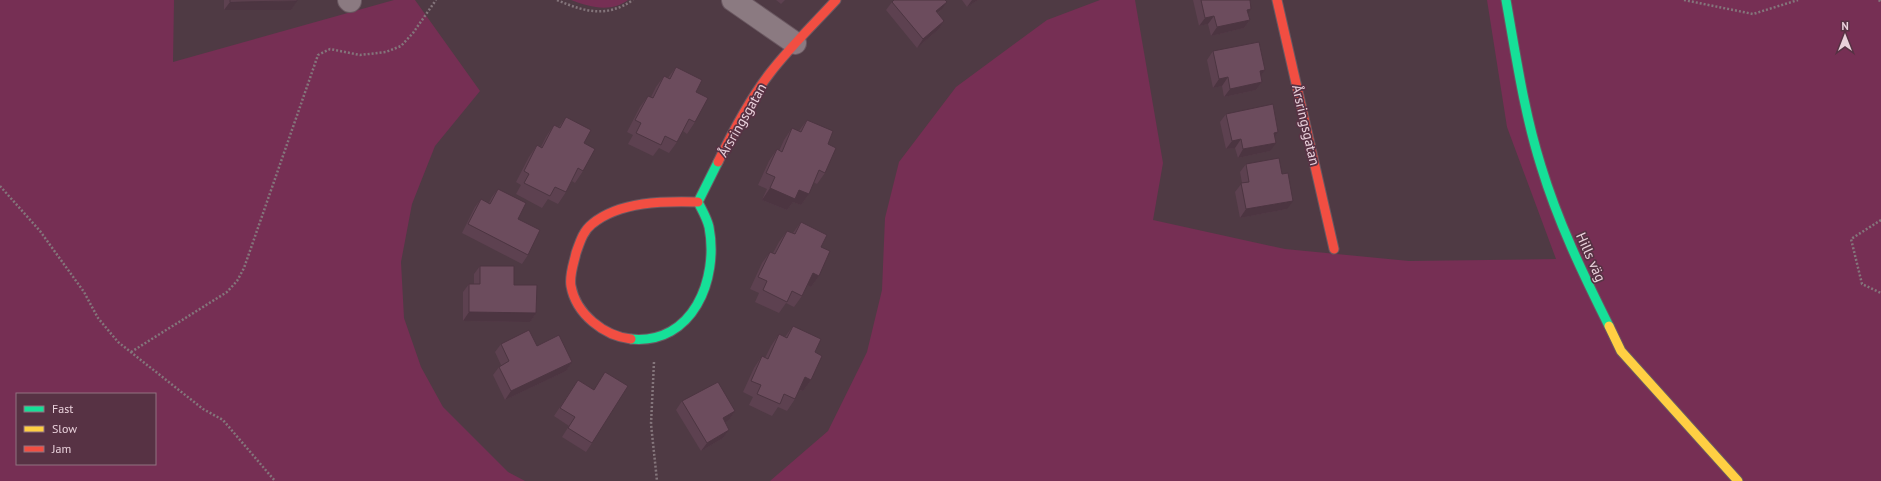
<svg xmlns="http://www.w3.org/2000/svg" width="1881" height="481" font-family="'PT Sans',sans-serif">
<style>
.green{fill:#762f54;fill-rule:evenodd}
.lines{fill:none;stroke-linecap:round;stroke-linejoin:round}
.street-casing{stroke:#6a5861;stroke-width:24}
.fast-casing{stroke:#6a5861;stroke-width:11}
.slow-casing{stroke:#6a5861;stroke-width:11}
.jam-casing{stroke:#6a5861;stroke-width:11}
.path{stroke:#84757b;stroke-width:2.5;stroke-dasharray:2 2;stroke-linecap:butt}
.street{stroke:#8b7a81;stroke-width:22}
.fast{stroke:#16e098;stroke-width:9}
.slow{stroke:#ffcf43;stroke-width:9}
.jam{stroke:#f24e42;stroke-width:9}
.wall{fill:#5d4150}
.shaded-wall{fill:#4c3541}
.building{fill:#6c4c5d;stroke:#4c3541}
.labels{text-anchor:middle;stroke-width:3.5;stroke-linejoin:round;paint-order:stroke}
.street-label{font-size:14px;fill:#e9d1db;stroke:#573244}
</style>
<rect width="100%" height="100%" fill="#4f3a44"/>
<g class="green">
<path d="M0 0H174L173 62 394 0H415L480 91 435 146 412 204 401 262 404 318 421 367 443 407 508 472 525 481H0ZM17 394H155V464H17Z"/>
<path d="M571 0H628C610 13 590 7 571 0Z"/>
<polygon points="1100,0 1135,0 1163,163 1153,220 1285,249 1409,261 1556,259 1507,127 1487,0 1881,0 1881,481 770,481 828,431 867,352 882,290 885,218 899,162 956,87 1047,20"/>
</g>
<g class="lines">
<defs>
<g id="street">
<polyline points="349,0 350,1"/>
<polyline points="733,0 795,43"/>
</g>
<g id="fast">
<path d="M1506 0C1516 56 1524 112 1541 166 1558 222 1583 274 1609 326"/>
<path d="M631 339C693 345 719 279 709 227 707 218 702 210 698 202L718 162"/>
</g>
<polyline id="slow" points="1609,326 1621,351 1738,481"/>
<g id="jam">
<polyline points="1277,0 1334,249"/>
<path d="M718 162C733 131 749 100 770 73 790 47 814 24 836 0"/>
<path d="M631 339C604 336 576 314 571 286 569 275 574 263 576 253 580 242 583 231 592 224 620 201 664 201 698 202"/>
</g>
</defs>
<use href="#street" class="street-casing"/>
<use href="#fast" class="fast-casing"/>
<use href="#slow" class="slow-casing"/>
<use href="#jam" class="jam-casing"/>
<g class="path">
<path d="M557 0C585 12 606 18 633 0"/>
<polyline points="1684,0 1753,14 1798,0"/>
<polyline points="1879,0 1881,3"/>
<polyline points="0,186 40,231 84,292 98,318 118,342 203,409 223,420 275,481"/>
<polyline points="1881,220 1851,239 1862,284 1881,293"/>
<polyline points="131,352 227,292 237,281 244,268 318,55 330,49 360,55 386,52 401,46 413,33 436,0"/>
<polyline points="654,362 651,424 657,481"/>
</g>
<use href="#street" class="street"/>
<use href="#fast" class="fast"/>
<use href="#slow" class="slow"/>
<use href="#jam" class="jam"/>
</g>
<g class="wall">
<polygon points="224,0 297,0 291,10 224,10"/>
<polygon points="776,0 785,0 781,4"/>
<polygon points="962,0 978,0 967,7"/>
<polygon points="1193,0 1250,0 1251,9 1248,13 1250,20 1244,28 1211,36 1208,24 1199,26"/>
<polygon points="892,2 941,10 938,13 944,21 939,29 917,48 886,10"/>
<polygon points="1213,51 1265,70 1261,75 1262,82 1256,90 1224,97 1222,86 1213,88 1207,60"/>
<polygon points="676,67 696,92 695,122 687,134 683,131 677,142 669,153 659,148 653,156 628,144 633,135 627,132 640,107 648,96 651,97 656,87 664,76 668,78"/>
<polygon points="1226,114 1278,132 1275,137 1270,151 1238,158 1235,148 1226,149 1220,122"/>
<polygon points="566,117 584,143 583,171 575,183 572,181 566,192 558,204 548,199 542,208 516,194 521,185 516,182 529,157 537,145 541,147 546,137 554,125 559,127"/>
<polygon points="807,120 828,144 825,173 817,184 813,182 809,194 801,205 793,202 787,210 762,200 767,189 758,185 769,161 777,149 779,151 784,140 792,128 799,131"/>
<polygon points="1246,164 1282,174 1287,209 1240,218 1235,192 1242,183 1240,172"/>
<polygon points="498,189 518,219 528,255 522,264 462,233 475,207 481,199 489,203 492,197"/>
<polygon points="801,222 821,247 819,276 811,287 807,285 802,296 794,307 786,303 779,313 755,302 759,293 750,289 762,263 770,252 773,253 779,242 787,231 793,233"/>
<polygon points="480,266 514,285 536,313 530,322 463,321 463,292 469,284 474,284 474,274"/>
<polygon points="793,326 815,352 811,380 803,391 799,390 795,399 787,411 778,407 772,416 749,405 753,397 743,392 754,368 762,356 765,358 771,346 779,334 785,337"/>
<polygon points="501,344 537,346 572,362 566,371 505,400 493,375 499,367 501,365 495,352"/>
<polygon points="605,372 592,443 586,452 562,437 569,426 554,416 578,380 594,390"/>
<polygon points="682,401 735,411 729,420 725,422 729,430 723,438 701,451 676,410"/>
</g>
<g class="shaded-wall">
<polygon points="972,0 978,0 967,7"/>
<polygon points="297,1 291,10 224,10 230,2"/>
<polygon points="947,2 941,10 930,19 936,11"/>
<polygon points="1251,9 1246,17 1247,10"/>
<polygon points="1214,16 1208,24 1199,26 1205,18"/>
<polygon points="1250,20 1244,28 1211,36 1217,27"/>
<polygon points="944,21 939,29 917,48 923,39"/>
<polygon points="1265,70 1259,78 1260,71"/>
<polygon points="1228,77 1222,86 1213,88 1219,79"/>
<polygon points="1262,82 1256,90 1224,97 1230,89"/>
<polygon points="1278,132 1273,140 1274,133"/>
<polygon points="1241,139 1235,148 1226,149 1232,141"/>
<polygon points="1276,143 1270,151 1238,158 1243,149"/>
<polygon points="770,188 799,190 809,194 801,205 793,202 787,210 762,200"/>
<polygon points="1293,201 1287,209 1240,218 1246,209"/>
<polygon points="813,273 819,276 811,287 805,284"/>
<polygon points="469,312 536,313 530,322 463,321"/>
<polygon points="572,362 566,371 505,400 511,391"/>
<polygon points="805,377 811,380 803,391 797,389"/>
<polygon points="735,411 729,420 717,427 723,418"/>
<polygon points="729,430 723,438 701,451 707,443"/>
</g>
<g class="building">
<polygon points="230,0 297,0 297,1 230,2"/>
<polygon points="894,0 945,0 947,2 936,11 944,21 923,39 892,2"/>
<polygon points="1201,0 1250,0 1251,9 1247,10 1250,20 1217,27 1214,16 1205,18"/>
<polygon points="1259,42 1265,70 1260,71 1262,82 1230,89 1228,77 1219,79 1213,51"/>
<polygon points="676,67 702,80 696,92 708,98 695,122 689,119 677,142 665,136 661,145 636,133 641,123 635,120 648,96 653,98 664,76 670,79"/>
<polygon points="1273,104 1278,132 1274,133 1276,143 1243,149 1241,139 1232,141 1226,114"/>
<polygon points="566,117 591,130 584,143 595,149 583,171 578,168 566,192 555,187 550,196 524,183 529,174 524,171 537,145 542,148 554,125 560,128"/>
<polygon points="807,120 833,131 828,144 836,148 825,173 819,170 809,194 799,190 795,199 770,188 775,177 766,173 777,149 782,152 792,128 801,132"/>
<polygon points="1279,158 1282,174 1288,173 1293,201 1246,209 1241,183 1249,182 1246,164"/>
<polygon points="498,189 526,203 518,219 540,230 528,255 468,224 481,199 490,204"/>
<polygon points="801,222 827,235 821,247 830,251 819,276 813,273 802,296 792,291 787,302 763,290 767,281 758,277 770,252 775,254 787,231 795,234"/>
<polygon points="480,266 514,266 514,285 537,285 536,313 469,312 469,284 480,284"/>
<polygon points="793,326 821,339 815,352 822,356 811,380 805,377 795,399 784,394 780,404 757,394 761,385 751,381 762,356 768,359 779,334 787,338"/>
<polygon points="529,330 537,346 559,335 572,362 511,391 499,367 509,361 501,344"/>
<polygon points="605,372 628,386 592,443 568,428 575,417 560,408 578,380 594,390"/>
<polygon points="718,382 735,411 723,418 729,430 707,443 682,401"/>
</g>
<g class="labels">
<g class="street-label">
<text transform="translate(742 120) rotate(-60)" y="5">Årsringsgatan</text>
<text transform="translate(1306 125) rotate(77)" y="5">Årsringsgatan</text>
<text transform="translate(1591 257) rotate(66)" y="5">Hills väg</text>
</g>
</g>
<rect x="16" y="393" width="140" height="72" fill="#573244" stroke="#917280"/>
<rect x="24" y="406" width="20" height="6" fill="#16e098" stroke="#917280"/>
<text x="52" y="413" font-size="12" fill="#e9d1db">Fast</text>
<rect x="24" y="426" width="20" height="6" fill="#ffcf43" stroke="#917280"/>
<text x="52" y="433" font-size="12" fill="#e9d1db">Slow</text>
<rect x="24" y="446" width="20" height="6" fill="#f24e42" stroke="#917280"/>
<text x="52" y="453" font-size="12" fill="#e9d1db">Jam</text>
<g transform="translate(1845 36)" stroke="#573244" stroke-width="3" paint-order="stroke">
<path d="M0-3L7 15L0 10L-7 15Z" fill="#e9d1db"/>
<text y="-6" font-size="11" font-weight="bold" text-anchor="middle" fill="#e9d1db">N</text>
</g>
</svg>
